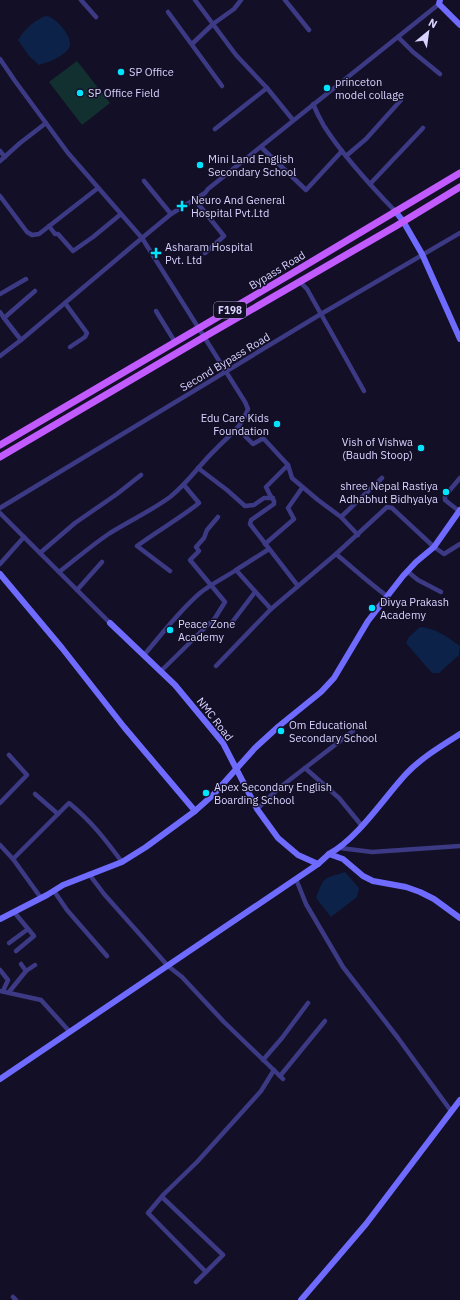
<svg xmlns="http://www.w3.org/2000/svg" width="460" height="1300" font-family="'IBM Plex Sans',sans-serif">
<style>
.green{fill:#12302f}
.water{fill:#0c2248}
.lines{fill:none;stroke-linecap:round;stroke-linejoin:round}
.street{stroke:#3d3a85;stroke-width:4.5}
.secondary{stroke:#6f6bff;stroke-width:6}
.primary{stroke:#c25bff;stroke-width:7}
.poi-dot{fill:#00e5ff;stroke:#130f26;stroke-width:1.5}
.labels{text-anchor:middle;stroke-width:3;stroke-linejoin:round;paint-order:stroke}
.shield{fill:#130f26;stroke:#9e99be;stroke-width:1}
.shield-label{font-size:10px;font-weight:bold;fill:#d9d4ff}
.poi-label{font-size:11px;fill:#d9d4ff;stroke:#130f26;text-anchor:start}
.street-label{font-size:11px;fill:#d9d4ff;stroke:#130f26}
</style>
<rect width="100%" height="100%" fill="#130f26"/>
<polygon class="green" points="77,61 110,103 82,125 49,82"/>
<g class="water">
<path d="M46 16C55 16 75 39 69 48 63 57 49 62 39 65L29 56 18 40C25 29 34 20 46 16Z"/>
<path d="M420 627C436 628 447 637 460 646L459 655 439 673H432L406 643 409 637Z"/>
<path d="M345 872 359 888 357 897 331 917 316 898C324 876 323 879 345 872Z"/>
</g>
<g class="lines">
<g class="street">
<polyline points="81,0 96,17"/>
<polyline points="195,0 236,55 267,88 293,120"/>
<polyline points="285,0 309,30"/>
<polyline points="168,12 222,86"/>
<polyline points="398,37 413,52 440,74"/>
<polyline points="192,44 213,24 234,9 241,0"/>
<path d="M0 59 15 81 68 153 142 238 245 402 248 409C241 429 230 434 216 449 200 464 188 483 170 497 151 511 129 521 110 533 92 545 76 559 59 572"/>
<path d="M313 104C316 111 320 119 324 126 343 156 371 186 395 211"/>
<polyline points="215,129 267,88"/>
<polyline points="261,147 306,190 342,151"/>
<polyline points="0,151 5,157"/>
<polyline points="346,156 366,139 401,100"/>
<polyline points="0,161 20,143 46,123"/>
<polyline points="144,181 171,214"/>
<polyline points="370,184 423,128"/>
<polyline points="0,196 27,232 32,235 39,234 98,188"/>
<polyline points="195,200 224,236 205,253"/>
<polyline points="49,226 55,234 58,234 73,251 93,237 121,214"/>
<polyline points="300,282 307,289 364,391"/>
<polyline points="0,294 26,279"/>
<polyline points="65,303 87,333 85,337 70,347"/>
<polyline points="156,311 175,342"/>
<polyline points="0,312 4,318"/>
<polyline points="21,340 4,318 35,291"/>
<polyline points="0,356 21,340 142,238 171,214 205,193 208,189 439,4"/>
<polyline points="238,429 253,444 262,439 264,439 288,465 292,478 318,500 341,517 358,535"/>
<polyline points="288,465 266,487 270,495 274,501 274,504 251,520 250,524 298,586"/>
<polyline points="198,468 227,490 245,506 254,505 264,498 273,498"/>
<polyline points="0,508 321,314 460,233"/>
<polyline points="459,511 445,500 445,496 460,478"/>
<polyline points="0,513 110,623"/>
<polyline points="341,517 382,478"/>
<polyline points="265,544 294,519 288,508 302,488"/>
<polyline points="40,553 75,523 117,494 141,475"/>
<path d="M336 554C353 568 369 583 387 596"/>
<polyline points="0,564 24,537"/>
<polyline points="236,570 269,549"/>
<path d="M170 571 137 546C157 531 179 519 199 503L184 485"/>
<polyline points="407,571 418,580 441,592"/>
<polyline points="77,590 102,562"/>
<polyline points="230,625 255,592"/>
<path d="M144 655C162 634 179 611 200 593 211 584 224 578 236 570L271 609 336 554 387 507 392 508 434 547 444 554 460 544"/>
<polyline points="216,666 271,609"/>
<polyline points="161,671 215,618 225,602 190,560 199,551 196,547 204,538 207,530 218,517"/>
<polyline points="305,768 353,731"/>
<polyline points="35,794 58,814"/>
<polyline points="0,803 27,775 9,755"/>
<polyline points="257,809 279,788 305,768 339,798 362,826"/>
<polyline points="0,845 13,859 41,898"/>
<polyline points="340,848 372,852 460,846"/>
<path d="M13 859 69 803C91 821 105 839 122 862"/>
<polyline points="89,874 104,894 168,966 182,977 224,1022 283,1079"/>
<polyline points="296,879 306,904 343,967 398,1038 451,1111"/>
<polyline points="54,891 67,910 107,956"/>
<polyline points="14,912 34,936 16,951"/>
<polyline points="9,943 28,929"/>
<polyline points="21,964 26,971"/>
<polyline points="0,970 8,980 3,991"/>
<polyline points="0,991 41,1000 70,1032"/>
<polyline points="9,992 26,971 35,965"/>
<polyline points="263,1060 282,1038 308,1003"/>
<polyline points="280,1076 325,1021"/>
<polyline points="162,1197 223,1255 196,1282"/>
<polyline points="206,1272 148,1213 164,1194 197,1162 261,1091 274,1070"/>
<polyline points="13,1297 16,1300"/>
</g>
<g class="secondary">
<polyline points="440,0 439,4 460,25"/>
<polyline points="395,211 403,221 422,254 460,339"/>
<polyline points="0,574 62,648 124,727 195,811"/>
<polyline points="110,623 175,685 209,726 223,743 257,809 278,838 298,855 318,864 329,854 343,859 363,876 373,881 406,887 420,892 434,899 460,918"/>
<path d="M329 854C358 838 383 799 406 774 421 758 441 746 460 734"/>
<polyline points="0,919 47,895 63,885 122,862 146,847 195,811 213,795 255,748 279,726 321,692 334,678 368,621 403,576 416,562 434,547 460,510"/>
<polyline points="0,1079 318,864"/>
<polyline points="301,1300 366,1224 460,1100"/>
</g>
<g class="primary">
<polyline points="0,445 291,274 460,173"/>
<polyline points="0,457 204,337 396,226 460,187"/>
</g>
</g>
<g class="poi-dot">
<circle cx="121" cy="72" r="4"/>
<circle cx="327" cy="88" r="4"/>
<circle cx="80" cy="93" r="4"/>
<circle cx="200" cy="165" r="4"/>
<path d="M180 200h4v4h4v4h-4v4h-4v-4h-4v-4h4z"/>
<path d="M154 247h4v4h4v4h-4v4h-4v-4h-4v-4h4z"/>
<circle cx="277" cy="424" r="4"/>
<circle cx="421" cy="448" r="4"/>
<circle cx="446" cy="492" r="4"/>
<circle cx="372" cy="608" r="4"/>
<circle cx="170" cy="630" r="4"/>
<circle cx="281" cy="731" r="4"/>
<circle cx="206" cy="793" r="4"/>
</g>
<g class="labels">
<rect class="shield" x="214" y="302" width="32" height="16" rx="3"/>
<g class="shield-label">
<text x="230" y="314">F198</text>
</g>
<g class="poi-label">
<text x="129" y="76">SP Office</text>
<text x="335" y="86">princeton<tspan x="335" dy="13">model collage</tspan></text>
<text x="88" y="97">SP Office Field</text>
<text x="208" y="163">Mini Land English<tspan x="208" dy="13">Secondary School</tspan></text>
<text x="191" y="204">Neuro And General<tspan x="191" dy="13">Hospital Pvt.Ltd</tspan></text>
<text x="165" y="251">Asharam Hospital<tspan x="165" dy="13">Pvt. Ltd</tspan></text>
<text x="269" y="422" text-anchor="end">Edu Care Kids<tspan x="269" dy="13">Foundation</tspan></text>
<text x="413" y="446" text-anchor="end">Vish of Vishwa<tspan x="413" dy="13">(Baudh Stoop)</tspan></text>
<text x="438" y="490" text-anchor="end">shree Nepal Rastiya<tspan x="438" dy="13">Adhabhut Bidhyalya</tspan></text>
<text x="380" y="606">Divya Prakash<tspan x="380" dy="13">Academy</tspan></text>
<text x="178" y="628">Peace Zone<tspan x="178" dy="13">Academy</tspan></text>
<text x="289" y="729">Om Educational<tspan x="289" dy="13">Secondary School</tspan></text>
<text x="214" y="791">Apex Secondary English<tspan x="214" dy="13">Boarding School</tspan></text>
</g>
<g class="street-label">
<text transform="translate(277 270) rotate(-31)" y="4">Bypass Road</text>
<text transform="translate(225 362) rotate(-31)" y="4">Second Bypass Road</text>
<text transform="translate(215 719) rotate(52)" y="4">NMC Road</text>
</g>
</g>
<g transform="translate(428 32) rotate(29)" stroke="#130f26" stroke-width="3" paint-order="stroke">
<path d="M0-3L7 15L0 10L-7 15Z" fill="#d9d4ff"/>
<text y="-6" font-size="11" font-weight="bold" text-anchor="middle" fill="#d9d4ff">N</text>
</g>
</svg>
